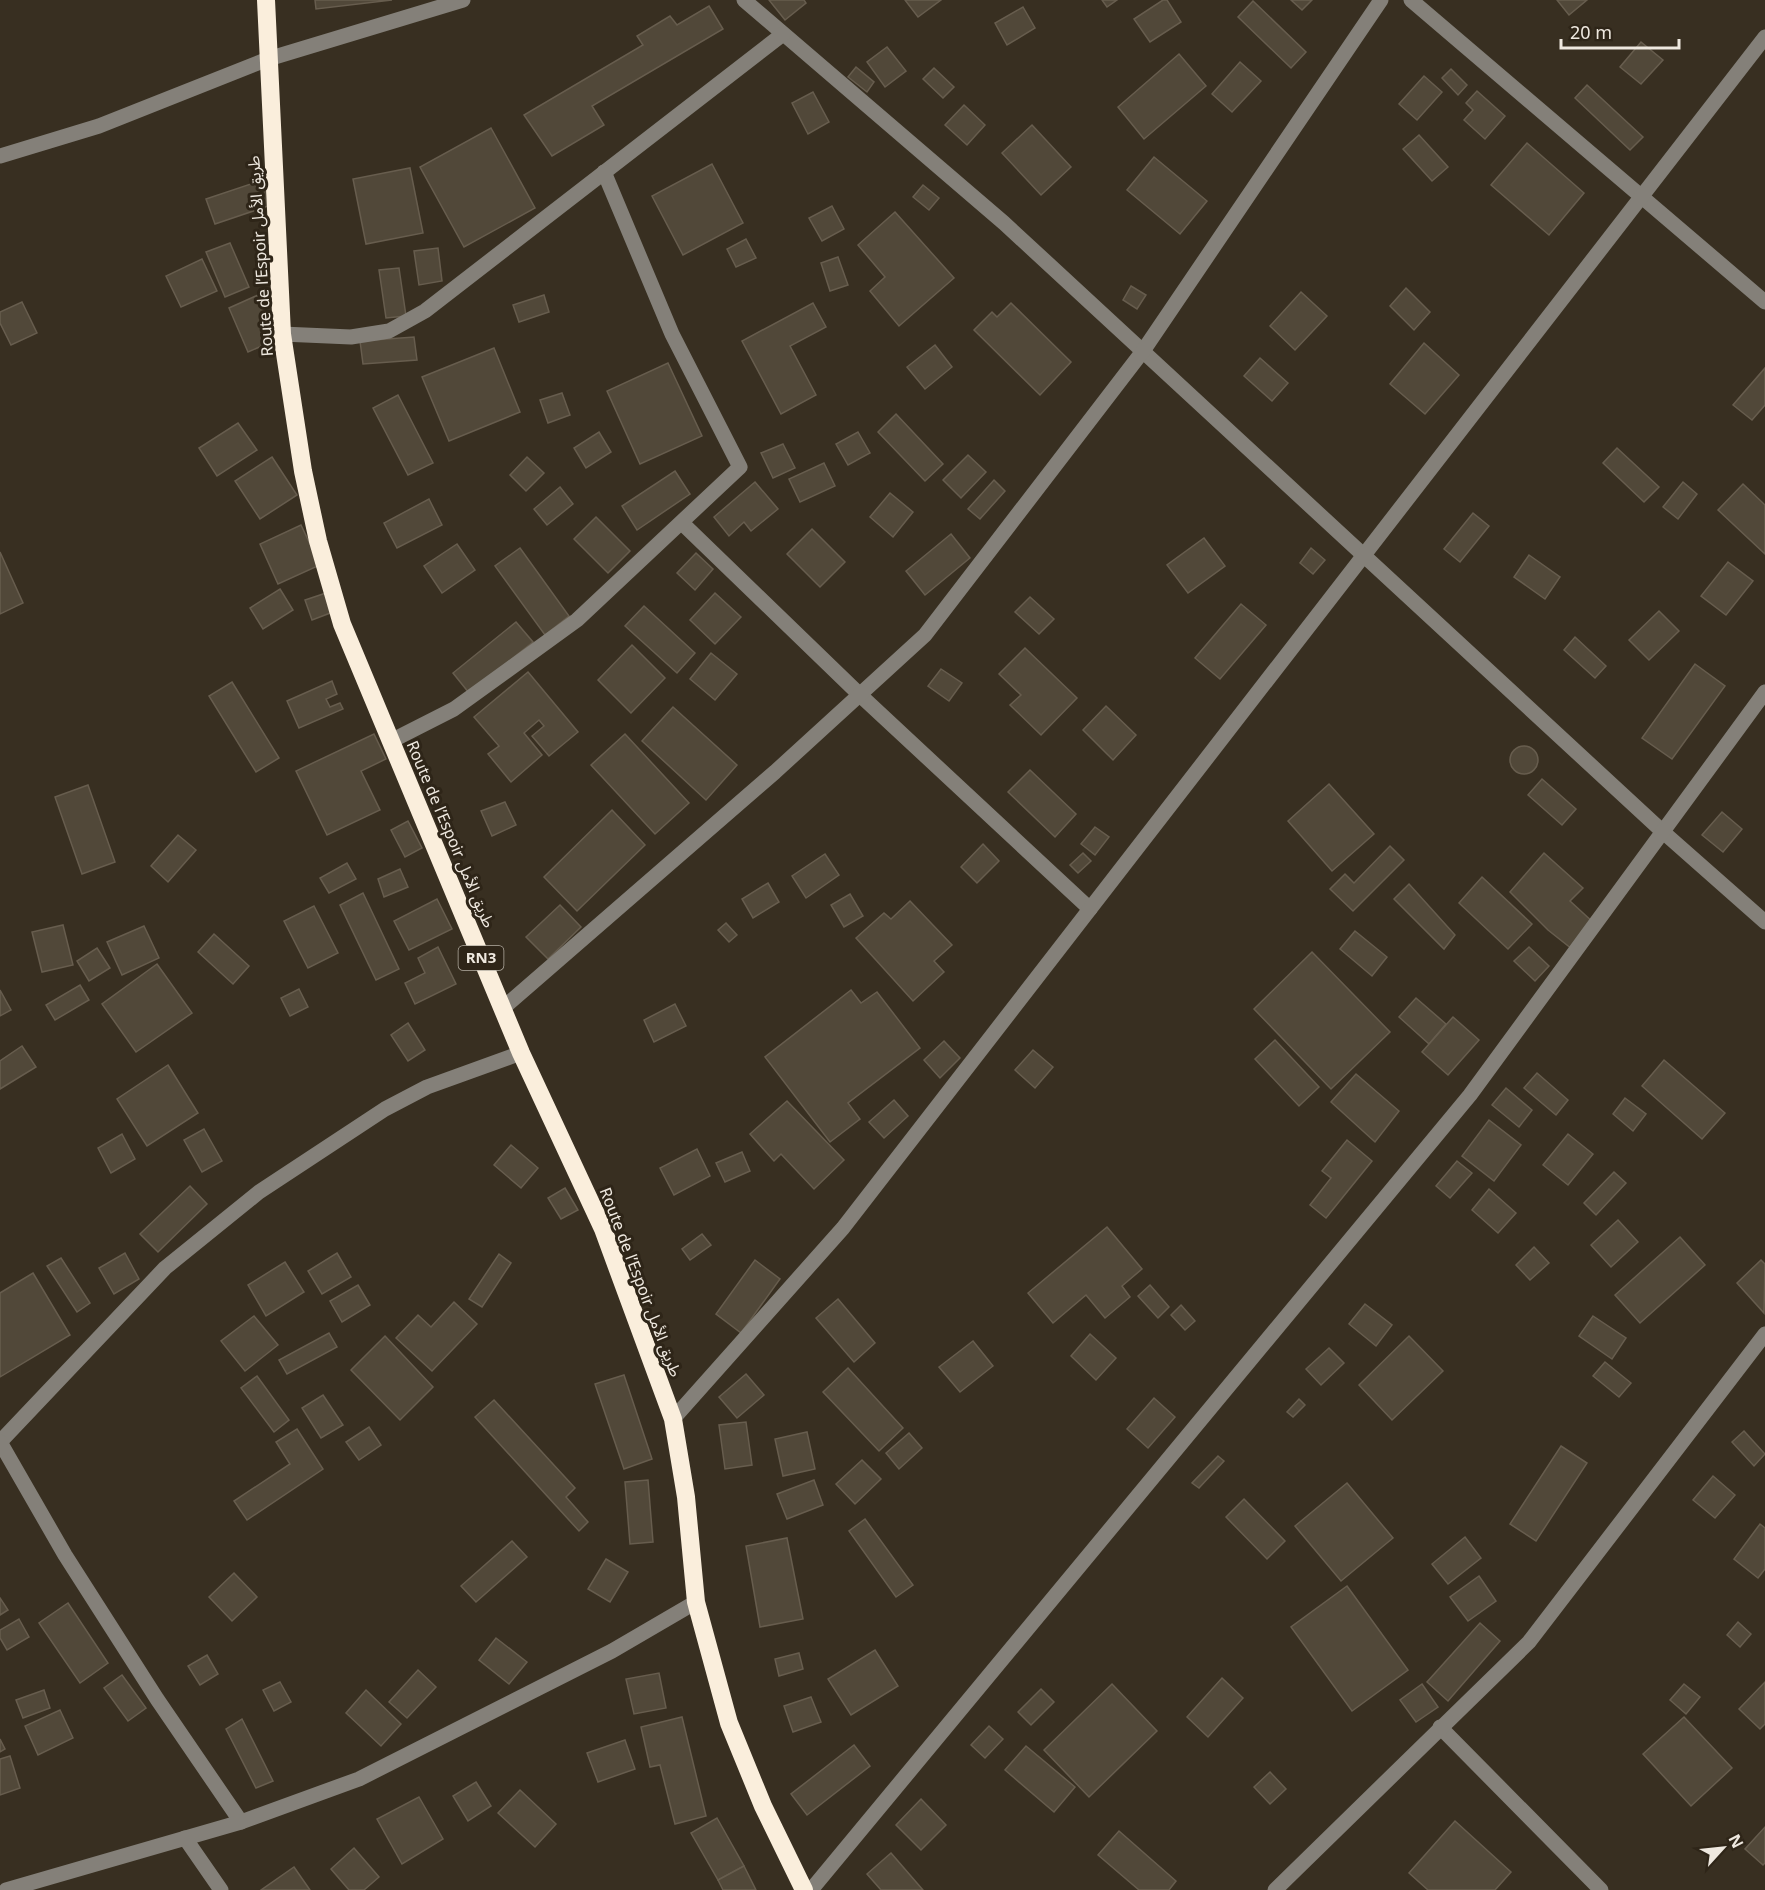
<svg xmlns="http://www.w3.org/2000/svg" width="1765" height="1890" font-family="'Noto Sans','Noto Sans Arabic',sans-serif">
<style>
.building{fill:#514839;stroke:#675d4e;stroke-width:1.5}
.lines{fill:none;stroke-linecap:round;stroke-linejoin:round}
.minor{stroke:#848079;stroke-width:15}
.highway{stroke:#faeedc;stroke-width:18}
.labels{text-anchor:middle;stroke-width:6;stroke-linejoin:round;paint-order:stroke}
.shield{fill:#2e2518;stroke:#b4aea3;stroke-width:1.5}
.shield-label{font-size:15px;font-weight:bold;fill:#eee8df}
.street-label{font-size:16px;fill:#eee8df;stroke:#2e2518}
</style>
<rect width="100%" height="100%" fill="#382f21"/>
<g class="building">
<polygon points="315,0 392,0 316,9"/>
<polygon points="769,0 804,0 806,3 785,20"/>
<polygon points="905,0 941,0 918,17"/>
<polygon points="1102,0 1117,0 1107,7"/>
<polygon points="1163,0 1167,0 1181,22 1150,42 1134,19"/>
<polygon points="1291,0 1312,0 1302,10"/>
<polygon points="1557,0 1587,0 1569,15"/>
<polygon points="1253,1 1306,52 1291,68 1238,17"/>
<polygon points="709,6 723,29 592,106 604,125 552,156 524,115 643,45 637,36 670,16 677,25"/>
<polygon points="1023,7 1035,28 1007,45 995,23"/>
<polygon points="1641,42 1663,60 1641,84 1620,67"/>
<polygon points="887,47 906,71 885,87 867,62"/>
<polygon points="1179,54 1206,86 1144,139 1118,107"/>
<polygon points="1240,62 1261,81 1232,112 1212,94"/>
<polygon points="856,67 874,82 867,92 848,77"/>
<polygon points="934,68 954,87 943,98 923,79"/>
<polygon points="1451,69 1467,85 1458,95 1442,78"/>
<polygon points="1424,76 1442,92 1417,120 1399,104"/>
<polygon points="1587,85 1643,137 1630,150 1575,98"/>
<polygon points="1477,91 1505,116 1485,139 1464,120 1473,110 1466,103"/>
<polygon points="813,92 829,122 808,134 792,103"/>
<polygon points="964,105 985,125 967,145 945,125"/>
<polygon points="1032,125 1071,167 1041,195 1002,153"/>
<polygon points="491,128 535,208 464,247 420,167"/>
<polygon points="1419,135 1448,167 1432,181 1403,149"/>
<polygon points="1527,143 1584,193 1549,235 1491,185"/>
<polygon points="1154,157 1207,201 1180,234 1127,190"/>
<polygon points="712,164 743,223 683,255 652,196"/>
<polygon points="410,168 423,233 366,244 353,179"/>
<polygon points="263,180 271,205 215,224 206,199"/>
<polygon points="923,185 939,198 929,210 913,197"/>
<polygon points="832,206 844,229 822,241 809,218"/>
<polygon points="895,212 954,278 899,326 870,291 885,277 858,245"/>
<polygon points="746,239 756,258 736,267 727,249"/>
<polygon points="230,243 249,287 225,297 206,252"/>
<polygon points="438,248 442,281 419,285 414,251"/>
<polygon points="838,257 848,285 830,291 821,263"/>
<polygon points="202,259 217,291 181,307 166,276"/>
<polygon points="399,268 406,316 386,318 379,270"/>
<polygon points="1131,286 1146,295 1137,309 1123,300"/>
<polygon points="1406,288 1430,312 1414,330 1390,306"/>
<polygon points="1301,292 1327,316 1295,350 1270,326"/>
<polygon points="258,295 278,339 248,352 229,308"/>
<polygon points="544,295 549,312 519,322 513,305"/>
<polygon points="22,302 37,333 11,345 0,323 0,312"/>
<polygon points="813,303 826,327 790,346 816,395 781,414 742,341"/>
<polygon points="1011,303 1071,362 1040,395 974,330 992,312 997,317"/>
<polygon points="414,337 417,360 363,364 360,341"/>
<polygon points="1424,343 1459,375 1425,414 1390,384"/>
<polygon points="935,345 952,367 925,389 907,367"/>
<polygon points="494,348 520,412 449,441 422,377"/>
<polygon points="1260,358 1288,383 1272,401 1244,376"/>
<polygon points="668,363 702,436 640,464 607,391"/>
<polygon points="1765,368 1765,405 1752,420 1733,405"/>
<polygon points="562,393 570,415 548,423 540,400"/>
<polygon points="398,395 433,463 408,475 373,408"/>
<polygon points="896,414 943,464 925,481 878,432"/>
<polygon points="238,423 257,450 217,476 199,448"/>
<polygon points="599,432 611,452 586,468 574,448"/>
<polygon points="858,432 870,453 848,465 836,444"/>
<polygon points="783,444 795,468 773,478 761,453"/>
<polygon points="1617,448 1659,487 1644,502 1603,463"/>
<polygon points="968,455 986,472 961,498 943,480"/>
<polygon points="272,457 297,495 260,519 235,481"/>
<polygon points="527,457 544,473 526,491 510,475"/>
<polygon points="824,463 835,486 800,502 789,479"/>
<polygon points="675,471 690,494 637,530 622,506"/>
<polygon points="994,480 1005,491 980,519 968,509"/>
<polygon points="755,482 778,509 751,531 744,522 729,536 714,517"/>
<polygon points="1683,482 1697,494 1678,519 1663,507"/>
<polygon points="1743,484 1765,505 1765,554 1718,510"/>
<polygon points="560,487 573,504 547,525 534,509"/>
<polygon points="890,493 913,512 893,537 870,517"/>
<polygon points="429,499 442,525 397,548 384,523"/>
<polygon points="1473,513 1489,526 1460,562 1444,549"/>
<polygon points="596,517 630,551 608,573 574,539"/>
<polygon points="301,525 320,565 278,584 260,544"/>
<polygon points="812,529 845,562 820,587 787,554"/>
<polygon points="951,534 970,558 925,595 906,571"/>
<polygon points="1204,538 1225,566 1188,593 1167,565"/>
<polygon points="457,544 475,570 442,593 424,566"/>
<polygon points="520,548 569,616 545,635 495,566"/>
<polygon points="1311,548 1325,560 1313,574 1300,563"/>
<polygon points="0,552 23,603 0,614"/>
<polygon points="696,553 713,569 695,590 677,573"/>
<polygon points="1529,555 1560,577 1545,599 1514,577"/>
<polygon points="1728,562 1753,581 1726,615 1701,596"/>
<polygon points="280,589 293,610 263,629 250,608"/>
<polygon points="326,593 333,612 312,620 305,600"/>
<polygon points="715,593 741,617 715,644 690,620"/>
<polygon points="1030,597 1054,619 1039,634 1015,612"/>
<polygon points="1241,604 1266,625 1220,679 1195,658"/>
<polygon points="644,606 695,653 677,673 625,626"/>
<polygon points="1659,611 1679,631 1649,660 1629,640"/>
<polygon points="516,622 533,642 469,693 453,673"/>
<polygon points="1575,637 1606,666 1595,678 1564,650"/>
<polygon points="632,645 665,678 631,713 598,680"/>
<polygon points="1025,648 1077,698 1041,735 1010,705 1021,695 999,674"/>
<polygon points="711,653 737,674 715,700 690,679"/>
<polygon points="1695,664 1725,686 1672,759 1642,738"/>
<polygon points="941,669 962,683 949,701 928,686"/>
<polygon points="528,672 578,732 549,756 532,736 544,726 539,720 524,733 542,755 511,782 488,754 499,746 474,717"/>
<polygon points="332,681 337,694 326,699 330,707 340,703 343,709 299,728 287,701"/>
<polygon points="232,682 279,758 256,772 209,696"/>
<polygon points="1106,706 1136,735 1113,760 1083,730"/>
<polygon points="673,707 737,765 706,800 642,741"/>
<polygon points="374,734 386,759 361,771 380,810 327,835 296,771"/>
<polygon points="625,734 689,803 655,834 591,765"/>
<circle cx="1524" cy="760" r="14"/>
<polygon points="1030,770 1076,814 1055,837 1008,792"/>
<polygon points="1542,779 1576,809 1562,825 1528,795"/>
<polygon points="1329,784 1374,834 1332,871 1288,821"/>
<polygon points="88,785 115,862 82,874 55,797"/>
<polygon points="505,802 516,825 492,836 481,811"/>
<polygon points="612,810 645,845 577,911 544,877"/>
<polygon points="1722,812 1742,829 1723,852 1702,835"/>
<polygon points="408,821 422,848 405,857 391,830"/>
<polygon points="1095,827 1109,837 1095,855 1081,844"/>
<polygon points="178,835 196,850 168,882 151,866"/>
<polygon points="983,844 999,861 977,883 961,867"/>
<polygon points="1390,846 1404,860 1353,911 1330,889 1345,874 1354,883"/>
<polygon points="1083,853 1091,861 1078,873 1070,865"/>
<polygon points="1544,853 1583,888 1570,901 1595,924 1572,949 1548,930 1510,892"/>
<polygon points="825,854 839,875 806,898 792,876"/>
<polygon points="347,863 356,879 329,893 320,878"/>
<polygon points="400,869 408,887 384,897 378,879"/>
<polygon points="1482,877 1532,924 1508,949 1459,903"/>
<polygon points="768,883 779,902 753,918 742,899"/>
<polygon points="1409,884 1455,935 1444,949 1394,899"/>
<polygon points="363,893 399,969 376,980 340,905"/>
<polygon points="850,894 863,916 844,927 831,905"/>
<polygon points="437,899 452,929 409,950 394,921"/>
<polygon points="910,901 952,945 934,961 944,972 913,1001 856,938 884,913 891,919"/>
<polygon points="560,905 581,927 548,959 526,937"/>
<polygon points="314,906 338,953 308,968 284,921"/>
<polygon points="726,923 737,935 729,942 718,930"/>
<polygon points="63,925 73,965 42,972 32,932"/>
<polygon points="144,926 159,958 122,975 107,942"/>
<polygon points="1355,931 1387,957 1372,976 1340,949"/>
<polygon points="214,934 249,966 233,984 198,952"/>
<polygon points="438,947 456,984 415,1004 405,983 425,973 418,958"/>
<polygon points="1529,947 1549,966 1535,981 1514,961"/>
<polygon points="97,948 110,968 89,981 77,961"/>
<polygon points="1312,952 1390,1032 1331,1089 1254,1009"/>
<polygon points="157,964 192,1013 136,1052 102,1004"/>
<polygon points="80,985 89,1000 55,1020 46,1005"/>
<polygon points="299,989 308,1007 290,1016 281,998"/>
<polygon points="0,990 11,1010 0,1016"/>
<polygon points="851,990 861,1003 877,992 920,1048 848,1103 860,1119 830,1142 765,1057"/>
<polygon points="1416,998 1446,1024 1429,1044 1399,1017"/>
<polygon points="675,1004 686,1026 654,1042 644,1020"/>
<polygon points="1453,1017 1479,1040 1448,1075 1422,1052"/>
<polygon points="408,1023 425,1050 408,1061 391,1035"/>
<polygon points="1275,1040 1319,1087 1299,1106 1255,1059"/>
<polygon points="944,1041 960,1058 940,1078 924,1060"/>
<polygon points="22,1046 36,1067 0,1089 0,1061"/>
<polygon points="1033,1050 1053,1067 1035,1088 1015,1070"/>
<polygon points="1664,1060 1725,1113 1702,1139 1642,1086"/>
<polygon points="168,1065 198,1113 147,1146 117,1099"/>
<polygon points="1537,1073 1568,1100 1556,1115 1524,1088"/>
<polygon points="1356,1074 1399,1111 1375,1142 1331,1102"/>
<polygon points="1506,1088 1532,1110 1519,1127 1492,1105"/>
<polygon points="1625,1098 1646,1114 1633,1131 1613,1114"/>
<polygon points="894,1100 908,1116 884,1138 869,1122"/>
<polygon points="787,1101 844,1160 814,1189 781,1154 774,1161 750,1134"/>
<polygon points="1489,1120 1521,1145 1494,1181 1462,1156"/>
<polygon points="204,1129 222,1161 202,1172 184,1140"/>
<polygon points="122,1134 135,1159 111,1173 98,1148"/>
<polygon points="1568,1134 1593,1154 1568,1185 1543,1165"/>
<polygon points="1347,1140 1372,1161 1326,1218 1310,1205 1331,1178 1322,1171"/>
<polygon points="511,1145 538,1168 521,1188 494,1165"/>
<polygon points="697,1149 710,1176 674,1195 660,1168"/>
<polygon points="742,1152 750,1171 725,1182 716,1163"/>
<polygon points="1457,1161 1472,1173 1450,1198 1436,1186"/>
<polygon points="1614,1172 1626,1183 1596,1215 1584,1203"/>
<polygon points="190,1186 207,1204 158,1252 140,1234"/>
<polygon points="565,1188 578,1210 561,1219 548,1198"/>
<polygon points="1489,1189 1516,1213 1498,1233 1472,1210"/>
<polygon points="1618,1220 1638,1242 1611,1267 1591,1245"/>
<polygon points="1107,1227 1142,1269 1122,1286 1130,1297 1105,1318 1086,1295 1053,1323 1028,1293"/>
<polygon points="702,1234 711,1245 690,1260 682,1249"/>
<polygon points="1680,1237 1705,1265 1640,1323 1615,1295"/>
<polygon points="1534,1247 1549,1263 1530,1280 1516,1265"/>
<polygon points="125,1253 139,1279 114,1294 99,1268"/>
<polygon points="337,1253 351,1277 322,1294 308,1271"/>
<polygon points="499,1254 511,1263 482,1307 469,1299"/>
<polygon points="61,1258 90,1303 77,1312 47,1266"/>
<polygon points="755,1260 780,1279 741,1333 716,1314"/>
<polygon points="1761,1260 1765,1264 1764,1313 1737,1283"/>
<polygon points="285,1262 304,1292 266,1316 248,1285"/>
<polygon points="33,1273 70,1335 0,1377 0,1293"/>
<polygon points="358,1285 370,1305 342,1322 330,1301"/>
<polygon points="1150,1285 1169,1307 1158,1318 1138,1296"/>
<polygon points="838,1299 875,1343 854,1362 816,1318"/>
<polygon points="454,1302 477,1324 432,1371 396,1338 418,1315 431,1327"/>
<polygon points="1365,1304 1392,1325 1376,1346 1349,1324"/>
<polygon points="1181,1305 1195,1321 1185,1330 1171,1315"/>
<polygon points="254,1316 278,1345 245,1371 221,1341"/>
<polygon points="1593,1316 1626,1338 1612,1359 1579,1336"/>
<polygon points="329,1333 337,1347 287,1374 279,1360"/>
<polygon points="1090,1334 1116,1358 1096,1380 1071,1356"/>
<polygon points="385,1336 433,1387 400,1420 351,1370"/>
<polygon points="1409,1336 1443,1371 1392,1420 1359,1385"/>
<polygon points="973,1341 993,1366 960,1392 939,1367"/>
<polygon points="1329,1348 1344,1363 1321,1385 1306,1369"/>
<polygon points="1605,1362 1631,1383 1619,1397 1593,1376"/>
<polygon points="848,1368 903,1428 879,1451 823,1392"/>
<polygon points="746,1374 764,1395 737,1418 719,1397"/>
<polygon points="624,1375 652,1459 624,1469 595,1384"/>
<polygon points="257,1376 289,1420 274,1432 241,1388"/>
<polygon points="323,1395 343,1425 321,1438 302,1408"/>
<polygon points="1154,1398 1175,1417 1148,1448 1127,1429"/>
<polygon points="1299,1399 1305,1405 1293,1417 1287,1412"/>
<polygon points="494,1400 575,1488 566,1497 588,1522 579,1531 475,1417"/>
<polygon points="746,1422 752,1465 725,1469 719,1425"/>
<polygon points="369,1427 381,1445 359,1460 346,1442"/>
<polygon points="297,1429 323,1469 247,1520 234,1501 290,1464 276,1442"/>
<polygon points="1744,1431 1765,1454 1754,1466 1732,1442"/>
<polygon points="807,1432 815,1469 783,1476 775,1439"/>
<polygon points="909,1433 922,1448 899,1469 886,1453"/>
<polygon points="1561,1446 1587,1463 1536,1541 1510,1524"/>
<polygon points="1218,1456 1224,1461 1199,1488 1192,1483"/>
<polygon points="862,1460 881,1479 855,1504 836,1484"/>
<polygon points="1713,1476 1735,1495 1715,1518 1693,1500"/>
<polygon points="648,1480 653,1542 630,1544 625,1482"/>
<polygon points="814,1480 823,1505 787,1519 777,1494"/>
<polygon points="1347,1483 1393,1538 1341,1581 1295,1526"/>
<polygon points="1244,1499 1285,1541 1267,1559 1226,1517"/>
<polygon points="865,1519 913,1585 896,1597 849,1531"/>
<polygon points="1760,1524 1765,1528 1765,1569 1758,1578 1734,1559"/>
<polygon points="1465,1537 1481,1558 1448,1584 1432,1564"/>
<polygon points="787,1538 803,1619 760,1627 746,1546"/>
<polygon points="512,1541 527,1557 476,1602 461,1586"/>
<polygon points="606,1559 628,1572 610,1602 588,1589"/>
<polygon points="234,1573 257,1597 232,1621 209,1597"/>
<polygon points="1479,1576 1496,1601 1468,1621 1450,1597"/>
<polygon points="1347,1586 1408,1670 1352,1711 1291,1627"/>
<polygon points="0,1598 8,1610 0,1615"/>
<polygon points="68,1603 108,1663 80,1683 39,1623"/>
<polygon points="19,1619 29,1637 7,1650 0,1638 0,1630"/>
<polygon points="1738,1622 1751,1634 1740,1647 1727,1635"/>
<polygon points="1480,1623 1500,1641 1448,1701 1427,1682"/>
<polygon points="496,1638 527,1662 509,1684 479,1660"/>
<polygon points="875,1650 898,1686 851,1715 828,1679"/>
<polygon points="799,1653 803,1669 779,1676 775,1659"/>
<polygon points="207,1655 218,1674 200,1685 188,1666"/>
<polygon points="418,1670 436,1687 407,1718 389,1702"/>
<polygon points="659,1673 666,1708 634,1714 626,1679"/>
<polygon points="122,1675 146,1708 128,1721 104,1688"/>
<polygon points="1222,1678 1243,1698 1208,1737 1187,1717"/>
<polygon points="280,1682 291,1702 274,1711 263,1690"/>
<polygon points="1765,1682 1765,1724 1760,1729 1739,1709"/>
<polygon points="1112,1684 1157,1731 1089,1797 1044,1750"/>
<polygon points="1422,1684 1438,1707 1416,1722 1400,1700"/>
<polygon points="1684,1684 1700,1697 1686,1714 1670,1700"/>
<polygon points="1041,1689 1054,1702 1031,1725 1018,1712"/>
<polygon points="44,1690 50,1708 23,1718 16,1700"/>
<polygon points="366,1690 401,1724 381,1746 346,1713"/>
<polygon points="811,1697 821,1722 793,1732 784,1706"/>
<polygon points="60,1710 73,1738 38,1755 25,1726"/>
<polygon points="682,1717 706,1816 675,1824 660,1765 650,1767 641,1727"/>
<polygon points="1684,1717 1732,1768 1691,1806 1643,1754"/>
<polygon points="242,1719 273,1781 256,1788 226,1729"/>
<polygon points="989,1726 1003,1739 985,1758 971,1745"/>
<polygon points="0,1739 5,1749 0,1752"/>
<polygon points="625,1740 635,1769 598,1782 587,1753"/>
<polygon points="854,1745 870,1766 807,1815 791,1794"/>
<polygon points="1026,1746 1075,1787 1054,1812 1005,1770"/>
<polygon points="10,1756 20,1788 0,1795 0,1759"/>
<polygon points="1270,1772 1286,1789 1270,1804 1254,1787"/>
<polygon points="476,1782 491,1806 468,1821 453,1796"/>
<polygon points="520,1790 556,1824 535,1847 498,1813"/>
<polygon points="419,1797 443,1839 402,1864 377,1819"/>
<polygon points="921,1799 946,1825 921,1850 896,1825"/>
<polygon points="717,1818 744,1866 718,1880 691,1833"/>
<polygon points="1455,1821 1511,1872 1495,1890 1428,1890 1409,1873"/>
<polygon points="1765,1827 1765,1863 1763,1865 1745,1849"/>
<polygon points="1119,1831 1176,1881 1169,1890 1139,1890 1098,1855"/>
<polygon points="354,1848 379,1877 364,1890 349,1890 331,1869"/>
<polygon points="891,1853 923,1890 881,1890 867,1874"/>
<polygon points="744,1866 756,1890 723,1890 718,1880"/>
<polygon points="294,1867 310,1890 261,1890"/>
</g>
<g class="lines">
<g class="minor">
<polyline points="744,0 1004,223 1662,831 1765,922"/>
<polyline points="1411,0 1765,302"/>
<polyline points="0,156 99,126 268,59 463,0"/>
<polyline points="282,334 351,337 389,331 425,311 783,34"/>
<polyline points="682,523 860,695 1090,909"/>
<polyline points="391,741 454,709 577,620 740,467 672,334 604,172"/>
<polyline points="502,1009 775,772 925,635 1143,351 1381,0"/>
<polyline points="673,1419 843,1228 1765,37"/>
<polyline points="0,1442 165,1268 259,1192 385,1109 427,1087 521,1053"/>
<polyline points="0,1442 65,1555 157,1699 241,1822"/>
<polyline points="1440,1727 1601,1890"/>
<polyline points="185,1838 221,1890"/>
<polyline points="6,1890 241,1822 359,1779 612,1651 696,1602"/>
<polyline points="811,1890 1470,1095 1765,692"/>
<polyline points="1275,1890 1529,1642 1765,1334"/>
</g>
<polyline class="highway" points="266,0 282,334 303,471 318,541 342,624 521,1053 603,1229 673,1419 686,1497 696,1602 729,1723 763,1806 804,1890"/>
</g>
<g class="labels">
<rect class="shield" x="458.5" y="946" width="45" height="24" rx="4.5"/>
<g class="shield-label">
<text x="481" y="963">RN3</text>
</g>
<g class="street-label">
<text transform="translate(260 256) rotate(-94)" y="6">Route de l’Espoir طريق الأمل</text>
<text transform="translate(451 834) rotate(67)" y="6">Route de l’Espoir طريق الأمل</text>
<text transform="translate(641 1282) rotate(69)" y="6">Route de l’Espoir طريق الأمل</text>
</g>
</g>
<g transform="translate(1723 1848) rotate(63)" stroke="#2e2518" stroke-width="4.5" paint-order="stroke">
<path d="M0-4.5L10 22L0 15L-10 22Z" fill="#eee8df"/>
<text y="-9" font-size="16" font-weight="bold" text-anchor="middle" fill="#eee8df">N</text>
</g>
<path d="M1561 39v9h118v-9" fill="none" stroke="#eee8df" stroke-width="3"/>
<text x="1570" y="39" font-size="18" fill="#eee8df" stroke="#2e2518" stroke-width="4.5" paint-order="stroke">20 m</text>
</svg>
